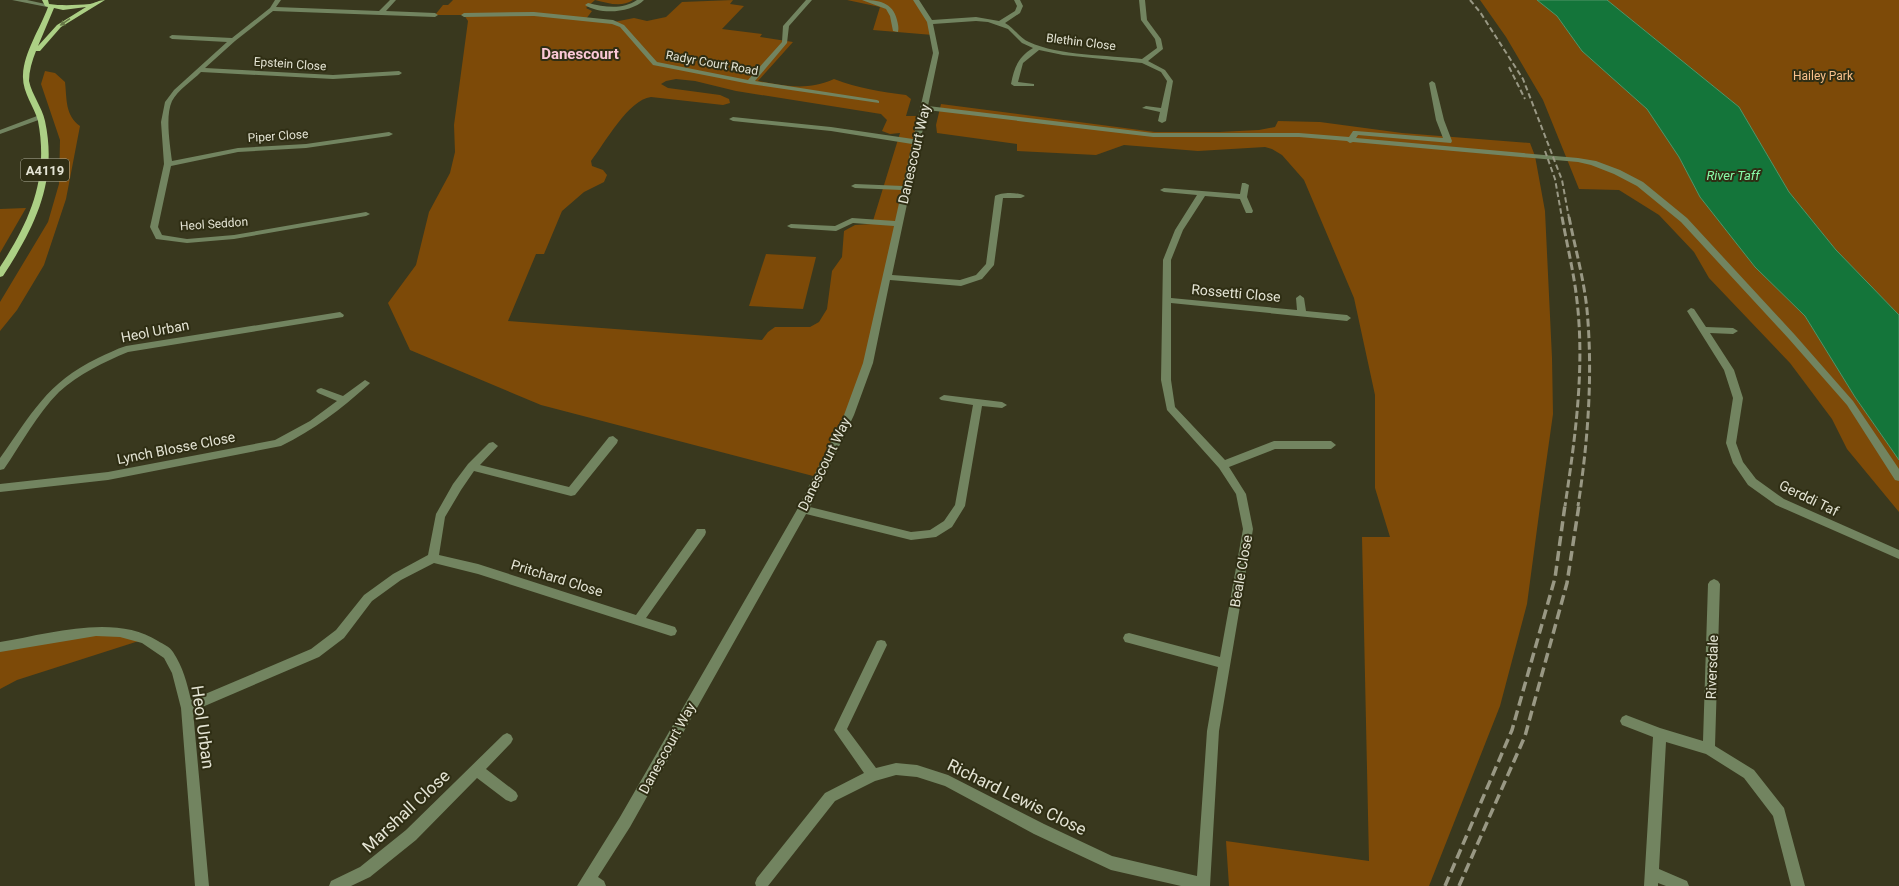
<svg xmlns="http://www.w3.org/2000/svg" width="1899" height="886" font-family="Roboto,sans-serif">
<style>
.green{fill:#7d4a08;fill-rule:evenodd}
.water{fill:#14753a;stroke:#529668}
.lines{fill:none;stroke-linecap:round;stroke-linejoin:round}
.minor{fill:#728460;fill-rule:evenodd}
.major{fill:#acd085;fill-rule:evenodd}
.rail-far2{stroke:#999884;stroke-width:2;stroke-dasharray:5.5 3;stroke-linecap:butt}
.rail-far1{stroke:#999884;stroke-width:3;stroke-dasharray:8 3.5;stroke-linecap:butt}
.rail{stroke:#999884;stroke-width:3.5;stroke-dasharray:10 5;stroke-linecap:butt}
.oneway{fill:#677747}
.labels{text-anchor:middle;stroke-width:4;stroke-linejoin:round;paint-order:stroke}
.far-street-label{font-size:12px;fill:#e4e4d4;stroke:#2f2e14}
.far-park-label{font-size:12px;fill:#f8c08c;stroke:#2f2e14}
.shield{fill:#2f2e14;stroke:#aead9a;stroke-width:1}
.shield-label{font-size:13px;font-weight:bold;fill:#e4e4d4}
.far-water-label{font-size:13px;font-style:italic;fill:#89fba8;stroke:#2f2e14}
.street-label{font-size:14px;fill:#e4e4d4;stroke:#2f2e14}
.far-district-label{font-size:15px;font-weight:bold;fill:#fbc8d7;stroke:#2f2e14}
.near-street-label{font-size:17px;fill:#e4e4d4;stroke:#2f2e14}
</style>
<rect width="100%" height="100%" fill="#39381e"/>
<g class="green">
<path d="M453 0H633C621 8 608 3 595 0L586 8 592 11 586 19 614 22 634 18 647 21 666 17 682 2 733 0 730 4 744 6 722 29 762 34 760 37 793 42 758 81C786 86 807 91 834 79 858 88 881 92 906 95L911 99 906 116H922L868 363 817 477 541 405 410 350 388 303 416 265 429 212 450 173 455 152 454 125 468 21 464 15H435L443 5H448ZM676 79 695 81 736 91 881 114 887 120 882 131 890 134 900 133 872 224 855 225 844 231 842 257 832 271 827 309 819 322 810 327H775L768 332 762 340 508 321 536 254H544L562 211 584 192 604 182 607 175 603 170 592 166 591 161C605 143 628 100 651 97L723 105 730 103 729 99 720 95 668 88 661 84 666 81Z"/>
<polygon points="847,0 916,0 922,8 933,35 873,30 880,7"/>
<polygon points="1480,0 1537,0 1557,16 1582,51 1647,109 1679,157 1700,197 1755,267 1805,316 1855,397 1899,460 1899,512 1847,449 1832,419 1790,363 1709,278 1694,252 1659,215 1619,190 1579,189 1543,100 1506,37"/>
<polygon points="1607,0 1899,0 1899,315 1836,250 1789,192 1739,107"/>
<path d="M45 71 55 73 65 82C67 100 65 115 80 126L66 199 44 265 17 310 0 331V302L48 222 59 184 60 140 41 84Z"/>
<polygon points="941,104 1155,132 1219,132 1259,130 1275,127 1278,121 1320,122 1402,133 1530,143 1535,156 1545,211 1552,358 1553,414 1541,499 1527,604 1500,706 1429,886 1229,886 1226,841 1369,861 1362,537 1390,537 1375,488 1375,395 1354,298 1304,180 1282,155 1272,149 1265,147 1198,151 1124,145 1096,155 1017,151 1017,144 937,133 936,125"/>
<polygon points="26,208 0,253 0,209"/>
<polygon points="766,254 816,257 803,309 749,306"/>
<polygon points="96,631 145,639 17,680 0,689 0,647"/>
</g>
<polygon class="water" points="1537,0 1607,0 1739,107 1789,192 1836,250 1899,315 1899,460 1855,397 1805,316 1755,267 1700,197 1679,157 1647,109 1582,51 1557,16"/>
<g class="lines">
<g class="minor">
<polygon points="12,0 27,0 50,5 47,7"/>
<path d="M275 0H281L276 7 379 11 390 0H396L386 11 435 13 438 15 435 17 273 11 235 41 205 68 333 75 399 71 402 73 399 75 333 79 201 72C192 81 178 90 172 101 165 116 170 145 172 161L238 148 306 144 389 132 393 134 389 136 306 148 238 152 171 166 158 227 162 235 187 239 234 235 366 212 370 214 366 216 234 239 187 243 156 239 150 227 164 164 161 122 165 102 174 90 227 42 172 39 169 37 172 35 232 38 270 8Z"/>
<path d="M637 0H644C631 13 600 15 585 5L588 3C605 7 622 10 637 0Z"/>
<polygon points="806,0 812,0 789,26 787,43 755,81 877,100 879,101 879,103 750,84 653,65 620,27 612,24 534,16 464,17 461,15 464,13 534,12 613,20 624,25 657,62 748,80 782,42 783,26"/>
<path d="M862 0C878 0 893 2 897 20 898 24 899 28 898 32L893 31 890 16 886 9Z"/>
<path d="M913 0H919L932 20 976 17 999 21 1015 11 1017 6 1014 0H1020L1023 6 1020 13 1005 23C1014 28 1020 38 1029 42 1059 56 1108 55 1142 59L1157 48 1155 39 1141 20 1139 0H1145L1147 20 1161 39 1163 49 1148 61 1165 70 1173 81 1166 121 1162 123 1158 121 1160 112 1142 108 1146 106 1161 108 1167 81 1161 72 1142 63 1063 55 1039 50 1023 63 1018 82 1034 84V86H1014L1011 84C1014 68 1018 57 1033 48L1022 43 1008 29 988 22 976 21 933 24 939 53 928 106 1153 133H1299L1349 137 1353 131H1356L1443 138 1436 120 1429 83 1432 81 1435 83 1444 120 1452 141 1451 143 1358 135 1356 138 1578 158 1596 161 1620 170 1643 182 1687 218 1795 335 1853 401 1899 469V481L1895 480 1847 405 1789 339 1681 222 1637 186 1614 174 1591 165 1578 162 1353 142 1350 143 1347 141 1299 137H1153L927 110 892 275 960 280 976 275 986 264 995 196C1001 192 1019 192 1025 196L1021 198H1003L994 265 982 279 961 286 890 280 873 363 854 415 810 507 911 532 930 530 944 521 955 505 973 405 941 400 939 398 944 395 1002 402 1007 405 1002 408 982 406 965 506 952 527 936 537 911 540 806 514 630 827 598 877 604 881 606 886H577L620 817 798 508 844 415 863 363 894 226 853 223 836 231 791 228 787 226 791 224 835 226 852 218 895 221 902 190 855 188 851 186 855 184 903 186 912 144 831 131 733 121 729 119 733 117 831 127 913 139 933 53 927 22Z"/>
<polygon points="37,116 44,118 0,134 0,130"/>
<polygon points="1242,183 1245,183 1249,185 1247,197 1253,211 1252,213 1246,213 1240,199 1205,196 1183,230 1171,260 1171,298 1297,310 1296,298 1300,295 1304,298 1306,311 1347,315 1351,318 1347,321 1171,303 1171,380 1175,407 1225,460 1274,441 1331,441 1336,445 1331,449 1275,449 1229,467 1246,494 1253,529 1219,731 1210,886 1181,886 1111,870 1034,834 945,786 917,777 896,775 875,781 835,801 768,886 756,886 755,883 757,878 825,793 864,773 834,730 877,641 881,640 885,641 887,645 847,729 876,768 896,763 917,765 948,775 1044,824 1112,856 1197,876 1207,731 1218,667 1129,643 1125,642 1123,638 1125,634 1129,633 1220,657 1243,529 1236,494 1219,468 1167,410 1161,380 1163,260 1175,230 1197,195 1164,192 1160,190 1164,188 1240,194"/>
<polygon points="1691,308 1694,309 1706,327 1733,328 1738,331 1733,334 1710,333 1734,370 1743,398 1736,443 1743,462 1756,479 1784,499 1899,550 1899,559 1776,505 1748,485 1733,463 1726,443 1733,398 1724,370 1687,311"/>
<path d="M340 312 344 315 343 317 128 352C104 362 79 374 59 392 37 414 22 443 4 469L0 470V458C32 414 46 383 98 358 107 354 116 349 126 346Z"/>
<path d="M365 380 370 383 368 385C341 409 314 430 281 446L108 480 0 492V484L108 472 275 440 310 421 337 401 318 393 316 391 318 389 321 388 343 396Z"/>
<path d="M613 436 618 440 617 443 575 495 571 496 474 471 461 490 445 517 439 555 478 564 636 615 697 529H705L706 532 705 535 646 618 675 627 677 631 675 635 671 636 478 574 434 563 401 580 372 601 344 638 319 657 193 711 209 886H195L181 708 172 673 164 658 142 643 120 637 96 636 0 652V642C48 634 115 613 158 641 163 644 170 647 173 652 183 667 187 683 191 700L311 649 336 630 364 595 393 574 428 555 436 514 453 484 468 464 489 443 493 442 498 446 480 465 569 487 609 437Z"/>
<polygon points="1714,579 1718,581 1720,584 1715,746 1754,770 1784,808 1805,886 1791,886 1773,816 1744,778 1706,754 1666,742 1659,869 1687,881 1689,886 1666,886 1658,883 1658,886 1644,886 1653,737 1622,725 1620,721 1622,717 1626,715 1660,728 1703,741 1708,584 1710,581"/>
<polygon points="507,733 511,735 513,739 511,743 486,769 516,792 518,796 516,800 511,802 506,800 477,778 416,840 370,877 351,886 329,886 331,881 360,867 406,830 503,735"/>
</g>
<path class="major" d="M42 0H48L49 4C63 6 76 5 90 4 95 3 99 0 105 0L61 27 40 51H36C32 61 29 71 29 81 32 95 42 107 45 121 58 181 35 227 3 276L0 277V267C30 221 49 178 38 121 34 106 22 92 23 75 24 52 40 29 48 7L45 6ZM86 7 57 25 38 46 54 8 63 10Z"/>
<g class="rail-far2">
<polyline points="1470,0 1480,12 1523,79 1562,180 1569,218"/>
<polyline points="1509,67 1525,99"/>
<polyline points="1545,151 1555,179 1562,218"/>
</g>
<g class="rail-far1">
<path d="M1562 217C1567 245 1574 273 1577 301 1585 369 1575 439 1565 506"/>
<path d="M1569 217C1575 248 1584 279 1587 310 1593 374 1588 442 1578 506"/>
</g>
<g class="rail">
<polyline points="1445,886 1512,730 1555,578 1565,505"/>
<polyline points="1459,886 1525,736 1567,583 1579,505"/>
</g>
</g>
<defs><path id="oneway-solid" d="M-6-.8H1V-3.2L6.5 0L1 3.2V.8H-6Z"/></defs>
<use class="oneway" href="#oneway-solid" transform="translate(65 22) rotate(146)"/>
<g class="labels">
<g class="far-street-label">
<text transform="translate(1081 42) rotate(7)" y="4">Blethin Close</text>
<text transform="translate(712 63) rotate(10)" y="4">Radyr Court Road</text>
<text transform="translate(290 64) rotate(4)" y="4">Epstein Close</text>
<text transform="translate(278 136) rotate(-4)" y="4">Piper Close</text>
<text transform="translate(214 224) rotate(-4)" y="4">Heol Seddon</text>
</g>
<g class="far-park-label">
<text x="1823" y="80">Hailey Park</text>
</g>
<rect class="shield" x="21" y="159" width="48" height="22" rx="3"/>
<g class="shield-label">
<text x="45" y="175">A4119</text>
</g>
<g class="far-water-label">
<text x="1733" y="180">River Taff</text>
</g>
<g class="street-label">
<text transform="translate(914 154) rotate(-77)" y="5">Danescourt Way</text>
<text transform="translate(1236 293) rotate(5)" y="5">Rossetti Close</text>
<text transform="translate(155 331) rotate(-11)" y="5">Heol Urban</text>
<text transform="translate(176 448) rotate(-11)" y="5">Lynch Blosse Close</text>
<text transform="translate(824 464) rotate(-64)" y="5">Danescourt Way</text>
<text transform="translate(1809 498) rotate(26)" y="5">Gerddi Taf</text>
<text transform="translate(1241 571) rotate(-80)" y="5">Beale Close</text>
<text transform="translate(557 578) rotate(17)" y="5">Pritchard Close</text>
<text transform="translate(1712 667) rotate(-88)" y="5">Riversdale</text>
<text transform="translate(667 748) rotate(-61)" y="5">Danescourt Way</text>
</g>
<g class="far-district-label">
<text x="580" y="59">Danescourt</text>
</g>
<g class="near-street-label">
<text transform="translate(203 727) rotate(82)" y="6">Heol Urban</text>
<text transform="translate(1017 797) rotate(26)" y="6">Richard Lewis Close</text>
<text transform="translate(406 811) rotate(-43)" y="6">Marshall Close</text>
</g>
</g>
</svg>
